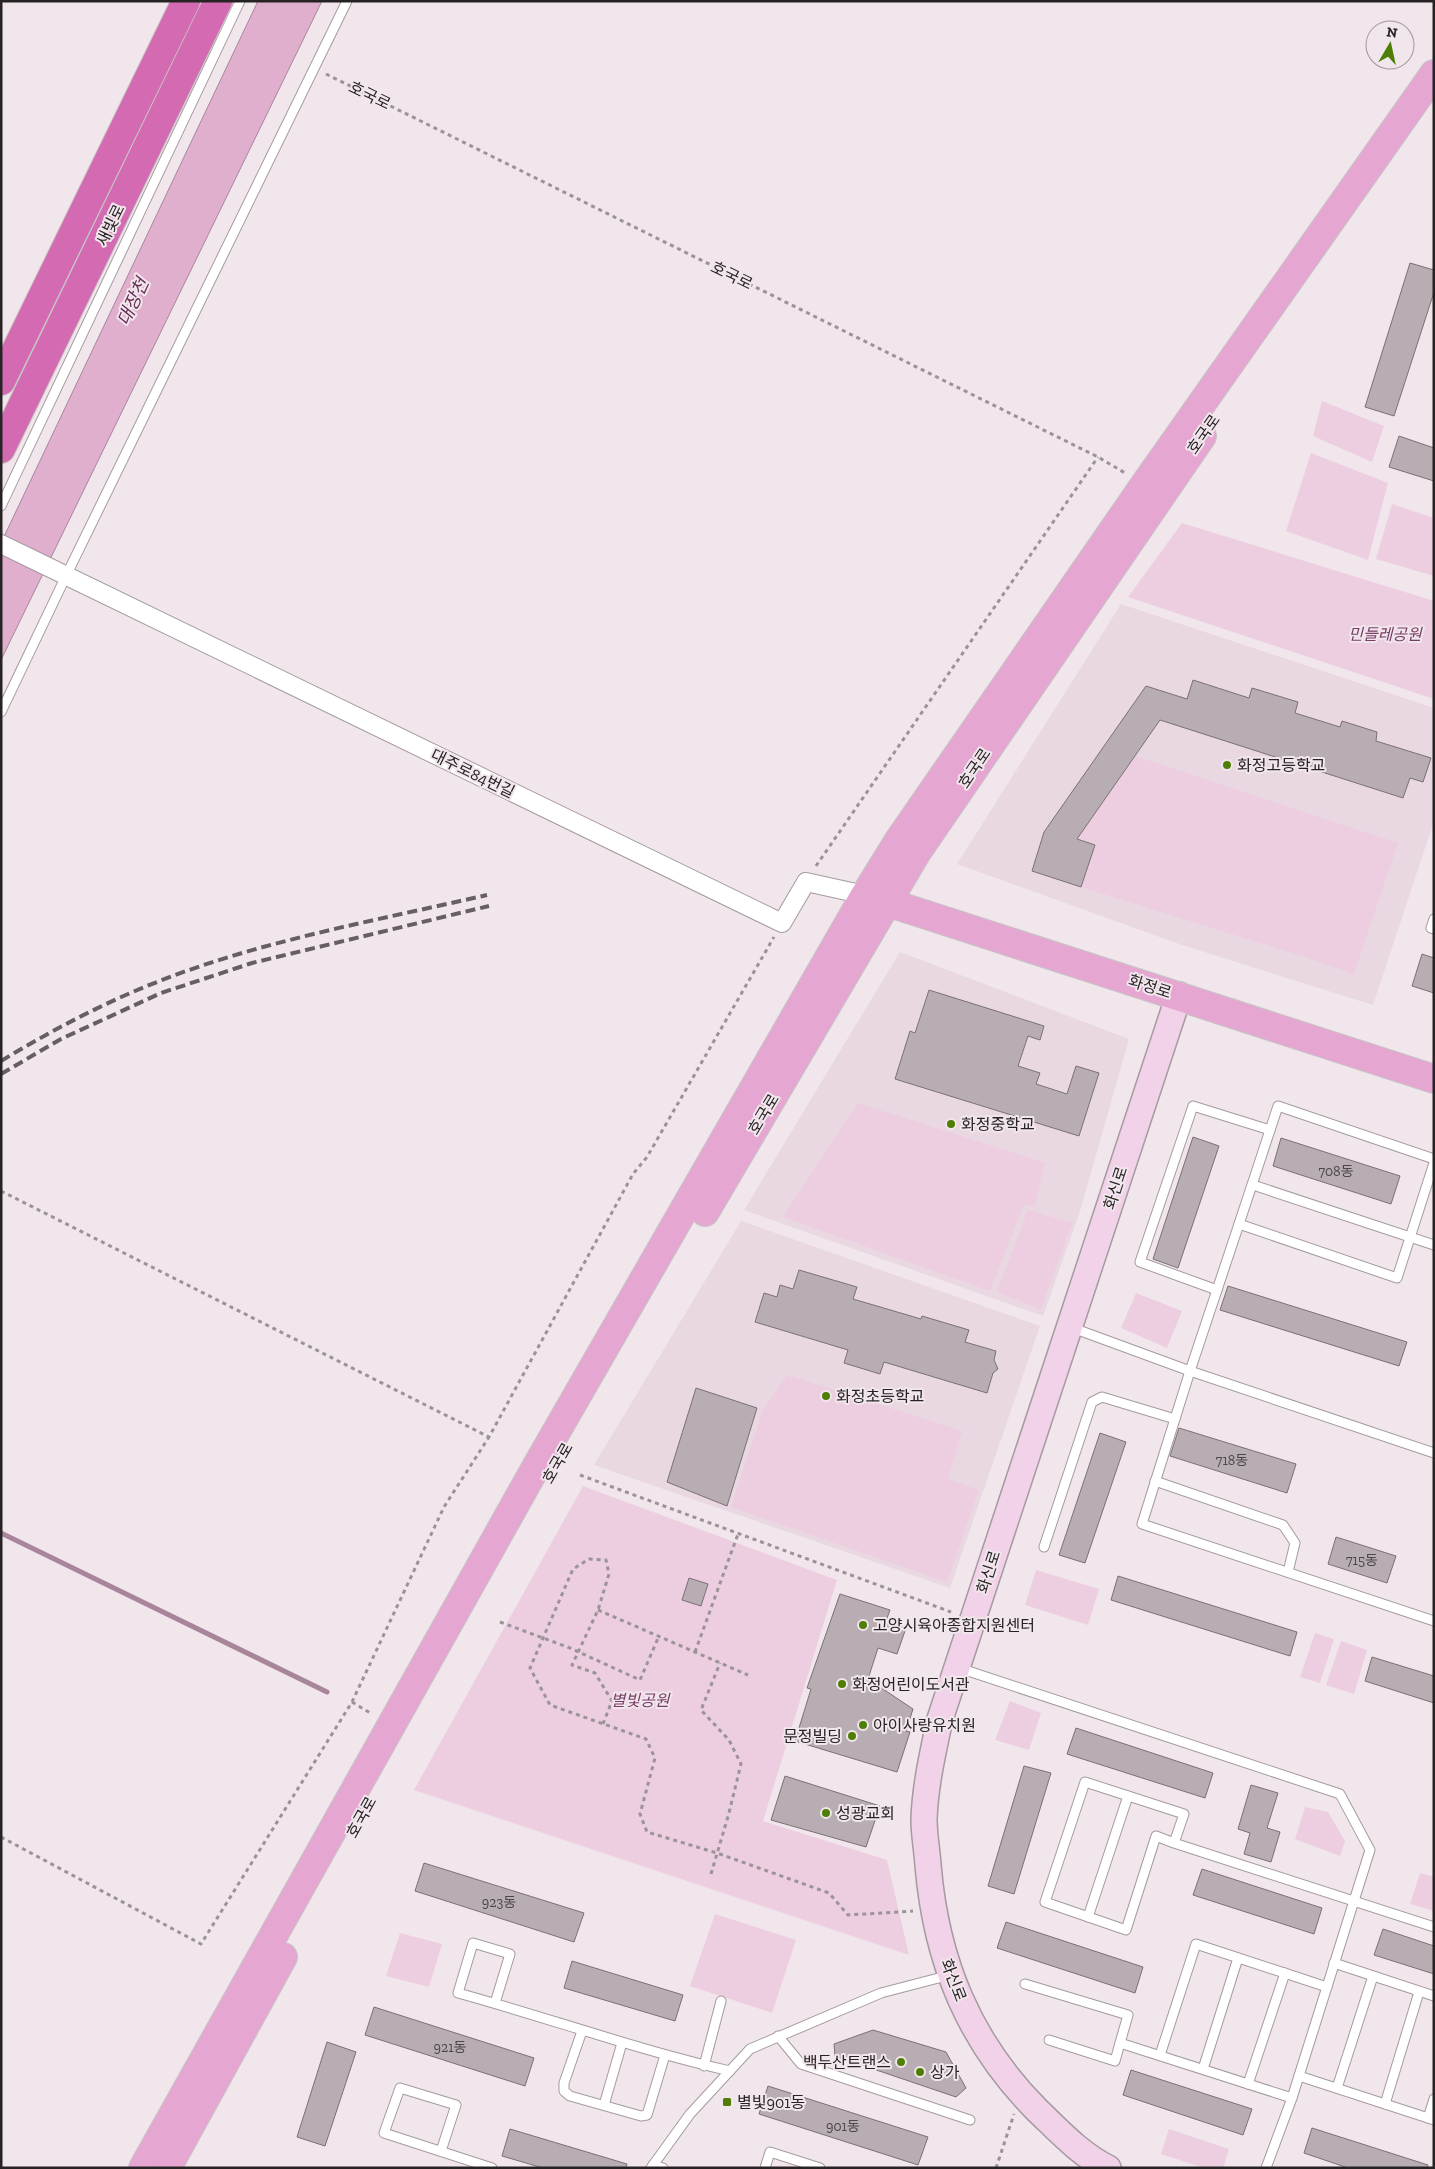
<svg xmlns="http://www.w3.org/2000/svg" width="1435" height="2169" font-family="'Zilla Slab','Noto Sans KR',serif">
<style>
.built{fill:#e9d7e2}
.green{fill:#edcee1}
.water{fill:#e0afcd;stroke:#a8859b}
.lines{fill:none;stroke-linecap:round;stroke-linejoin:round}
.stream{stroke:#a8859b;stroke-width:5}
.building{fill:#b8adb3;stroke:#7a7076}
.lane-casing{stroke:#a49aa0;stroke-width:11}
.street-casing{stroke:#a49aa0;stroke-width:20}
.secondary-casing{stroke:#a49aa0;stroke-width:28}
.primary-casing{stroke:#c7c6c6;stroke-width:30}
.highway-casing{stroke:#c7c6c6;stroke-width:30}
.path{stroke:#9b9397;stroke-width:3;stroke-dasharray:4 4;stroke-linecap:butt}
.lane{stroke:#fff;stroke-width:9}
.street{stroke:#fff;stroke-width:18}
.secondary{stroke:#f2d2e8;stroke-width:25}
.primary{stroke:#e5a6d1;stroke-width:28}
.highway{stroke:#d46ab2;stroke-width:28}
.rail{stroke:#655e62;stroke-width:4;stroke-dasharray:10 5;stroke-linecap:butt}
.poi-dot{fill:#4f7e06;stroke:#f1e6ec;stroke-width:2}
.labels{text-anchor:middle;stroke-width:4;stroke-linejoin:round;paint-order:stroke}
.number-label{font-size:14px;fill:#4b4648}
.street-label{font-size:16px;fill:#272325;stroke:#f1e6ec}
.park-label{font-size:16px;font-style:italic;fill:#783c65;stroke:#f1e6ec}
.poi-label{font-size:16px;fill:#272325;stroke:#f1e6ec;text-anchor:start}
.water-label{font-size:18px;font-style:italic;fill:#682d56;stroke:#f1e6ec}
</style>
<rect width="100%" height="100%" fill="#f1e6ec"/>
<g class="built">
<polygon points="1121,604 1434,708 1434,821 1373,1005 1182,945 957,864"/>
<polygon points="900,952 1129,1039 1081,1208 1043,1316 744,1210"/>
<polygon points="741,1221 1040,1326 950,1588 594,1465"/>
</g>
<g class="green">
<polygon points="1322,401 1384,426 1372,462 1313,436"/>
<polygon points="1311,453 1388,483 1368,560 1286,531"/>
<polygon points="1392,504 1434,518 1434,576 1376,559"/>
<polygon points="1182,523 1434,601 1434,699 1128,597"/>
<polygon points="1135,756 1398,843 1354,974 1302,956 1081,887 1095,845 1077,839"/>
<polygon points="858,1103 1045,1163 1035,1207 1024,1204 990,1291 783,1217"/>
<polygon points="1028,1210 1072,1223 1041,1309 997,1292"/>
<polygon points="1136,1293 1182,1311 1167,1348 1121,1328"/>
<polygon points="787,1375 962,1431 948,1479 979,1490 947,1582 731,1507 763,1410"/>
<polygon points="583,1486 837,1580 763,1821 887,1860 909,1955 414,1790"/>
<polygon points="1036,1570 1099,1589 1088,1625 1025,1605"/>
<polygon points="1315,1633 1334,1639 1320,1683 1300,1677"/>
<polygon points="1341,1641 1367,1650 1354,1694 1326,1685"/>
<polygon points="1010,1701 1041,1713 1029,1750 995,1740"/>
<polygon points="1305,1807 1328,1812 1345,1841 1340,1856 1295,1839"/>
<polygon points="1420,1873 1434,1877 1434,1911 1410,1904"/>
<polygon points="715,1914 796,1940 772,2013 690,1986"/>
<polygon points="400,1933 442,1944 429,1987 386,1976"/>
<polygon points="1169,2129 1229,2149 1223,2168 1204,2168 1161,2154"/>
</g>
<polygon class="water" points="258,1 322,1 1,660 1,543"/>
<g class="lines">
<polyline class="stream" points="1,1533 327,1692"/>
</g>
<g class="building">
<polygon points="1410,263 1434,270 1434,292 1394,416 1365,407"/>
<polygon points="1399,436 1434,448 1434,481 1389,467"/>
<polygon points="1193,680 1249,698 1252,688 1298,702 1295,713 1340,727 1342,721 1377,732 1376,741 1431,758 1423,782 1410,778 1403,798 1160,720 1077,839 1095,845 1081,887 1032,871 1044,832 1146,686 1187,699"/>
<polygon points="1422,954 1434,958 1434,993 1412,986"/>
<polygon points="929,990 1044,1026 1040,1040 1028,1036 1018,1066 1040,1073 1036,1084 1067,1094 1076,1066 1099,1073 1079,1136 895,1079 910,1031 915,1033"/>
<polygon points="1193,1137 1219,1146 1178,1268 1153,1259"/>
<polygon points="1281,1138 1400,1176 1391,1204 1273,1166"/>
<polygon points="799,1270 857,1287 853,1299 921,1319 922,1316 969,1330 965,1342 996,1351 994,1360 998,1369 993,1373 987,1393 884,1362 880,1374 844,1363 848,1350 755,1322 764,1293 777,1297 780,1285 793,1289"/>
<polygon points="1228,1286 1407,1342 1399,1366 1220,1310"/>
<polygon points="696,1388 757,1408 727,1506 667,1482"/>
<polygon points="1179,1428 1296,1464 1287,1493 1170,1456"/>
<polygon points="1100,1433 1126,1442 1085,1563 1059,1555"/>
<polygon points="1336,1537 1396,1556 1387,1583 1328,1564"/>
<polygon points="1118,1576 1297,1632 1290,1656 1111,1600"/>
<polygon points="689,1578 708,1584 701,1606 682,1600"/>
<polygon points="840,1594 890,1610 886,1621 906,1628 897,1654 878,1648 868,1679 913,1709 906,1731 910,1732 897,1772 795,1741 811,1689 807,1688"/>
<polygon points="1372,1657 1434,1676 1434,1703 1365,1681"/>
<polygon points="1076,1728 1213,1773 1205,1798 1067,1754"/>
<polygon points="1024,1766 1051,1773 1014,1894 988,1886"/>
<polygon points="785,1776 880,1806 866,1847 771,1820"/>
<polygon points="1251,1785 1278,1793 1267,1828 1280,1832 1271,1862 1244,1854 1250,1833 1238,1829"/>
<polygon points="424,1863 584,1913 574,1942 415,1891"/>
<polygon points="1202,1869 1322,1908 1314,1934 1193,1895"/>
<polygon points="1006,1922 1143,1967 1135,1993 997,1948"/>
<polygon points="1383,1929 1434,1946 1434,1974 1374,1955"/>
<polygon points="572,1961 683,1995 675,2021 564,1988"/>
<polygon points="374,2007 534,2058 525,2086 365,2035"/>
<polygon points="873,2030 946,2052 966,2088 956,2097 835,2056 834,2044"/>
<polygon points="327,2042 356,2052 325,2146 297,2137"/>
<polygon points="1131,2070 1252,2109 1243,2135 1123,2095"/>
<polygon points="768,2086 928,2137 918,2165 759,2114"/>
<polygon points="1312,2128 1428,2165 1427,2168 1348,2168 1304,2153"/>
<polygon points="510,2129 627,2164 626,2168 543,2168 502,2156"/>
</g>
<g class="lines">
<defs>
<g id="lane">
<polyline points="1,506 240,1"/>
<polyline points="1,712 66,576 347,1"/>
<polyline points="1434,919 1431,928 1434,929"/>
<polyline points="1434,1159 1278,1106 1239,1224 1397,1278 1434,1163"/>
<polyline points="1253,1185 1434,1245"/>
<polyline points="1239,1224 1190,1371 1142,1524 1434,1621"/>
<polyline points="1217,1290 1140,1262 1193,1106 1270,1130"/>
<polyline points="1070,1327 1190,1371 1434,1453"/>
<polyline points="1155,1481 1283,1525 1295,1543 1288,1572"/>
<polyline points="1044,1547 1092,1402 1102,1397 1175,1419"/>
<polyline points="959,1668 1340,1794 1370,1850 1292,2098 1266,2168"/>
<polyline points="1174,1843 1184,1814 1085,1782 1045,1902 1126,1930 1156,1836 1174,1843 1434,1927"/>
<polyline points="1088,1917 1128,1796"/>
<polyline points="1334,1963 1434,1996"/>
<polyline points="1025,1984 1128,2015 1120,2043 1292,2098"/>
<path d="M495 2003 510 1954 473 1943 458 1993C549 2018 638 2050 730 2071"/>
<polyline points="582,2031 564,2083 564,2091 570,2096 641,2116 647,2115 665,2055"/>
<polyline points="778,2036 801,2064 970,2120"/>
<polyline points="1049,2040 1115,2061 1120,2043"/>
<polyline points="1160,2055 1196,1944 1327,1987"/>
<polyline points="704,2066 721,2001"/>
<polyline points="1203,2069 1238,1958"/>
<polyline points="1299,2076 1428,2118"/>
<polyline points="1248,2084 1285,1973"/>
<polyline points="1337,2088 1373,1976"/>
<polyline points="1434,2099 1428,2118 1434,2120"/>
<polyline points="1385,2104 1419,1992"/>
<polyline points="604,2105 622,2043"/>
<polyline points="441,2151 456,2105 400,2088 384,2133 492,2168"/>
<polyline points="653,2165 663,2168"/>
<polyline points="651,2168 690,2114 750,2049 881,1993 950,1975"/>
<polyline points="765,2168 770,2152 820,2168"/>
</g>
<polyline id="street" points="1,544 782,923 806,882 865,895"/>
<path id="secondary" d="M1108 2168C1081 2155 1059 2131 1038 2111 969 2042 936 1961 928 1865 927 1850 924 1834 924 1820 925 1786 933 1752 940 1719L1179 995"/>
<g id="primary">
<polyline points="871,897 1434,1079"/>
<polyline points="705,1212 917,852 1202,436"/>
<polyline points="143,2168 540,1460 865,895 899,840 1145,484 1434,74"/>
<polyline points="167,2168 283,1957"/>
</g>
<g id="highway">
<polyline points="1,381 186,1"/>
<polyline points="1,449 218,1"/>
</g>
</defs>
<use href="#lane" class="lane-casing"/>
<use href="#street" class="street-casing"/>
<use href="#secondary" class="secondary-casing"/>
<use href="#primary" class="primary-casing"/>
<use href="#highway" class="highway-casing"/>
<g class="path">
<polyline points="326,74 1098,457 1125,473"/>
<polyline points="816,866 1098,457"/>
<polyline points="1,1191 489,1437 633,1174 647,1157 774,937"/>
<polyline points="580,1475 951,1612"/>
<polyline points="598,1610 748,1675"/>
<polyline points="500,1622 570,1648 640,1680 659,1636"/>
<polyline points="695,1652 738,1534"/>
<polyline points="352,1702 372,1714"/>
<polyline points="603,1724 612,1701 595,1673 572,1665 598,1610 609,1574 606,1560 589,1559 573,1569 530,1668 550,1705 646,1739 655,1758 640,1814 647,1832 717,1853 829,1893 848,1915 913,1911"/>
<polyline points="1,1837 201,1944 352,1702 444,1507 489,1437"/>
<polyline points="711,1874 729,1813 741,1764 729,1740 701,1710 720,1663"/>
<polyline points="996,2168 1014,2114"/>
</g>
<use href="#lane" class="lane"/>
<use href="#street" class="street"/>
<use href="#secondary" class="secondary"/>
<use href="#primary" class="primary"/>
<use href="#highway" class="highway"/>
<g class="rail">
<path d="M1 1061C51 1031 103 1003 157 982 260 941 378 920 487 895"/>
<polyline points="1,1074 61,1039 161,993 252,963 489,906"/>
</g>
</g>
<g class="poi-dot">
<circle cx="1227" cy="765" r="5"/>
<circle cx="951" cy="1124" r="5"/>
<circle cx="826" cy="1396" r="5"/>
<circle cx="863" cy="1625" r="5"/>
<circle cx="842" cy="1684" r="5"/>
<circle cx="863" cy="1725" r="5"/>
<circle cx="852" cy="1736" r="5"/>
<circle cx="826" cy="1813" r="5"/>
<circle cx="901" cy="2062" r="5"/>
<circle cx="920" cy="2072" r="5"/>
<rect x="722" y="2097" width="10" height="10" rx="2.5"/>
</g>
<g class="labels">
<g class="number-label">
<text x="1336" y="1176">708동</text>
<text x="1232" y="1465">718동</text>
<text x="1362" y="1565">715동</text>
<text x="499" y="1907">923동</text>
<text x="450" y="2052">921동</text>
<text x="843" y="2131">901동</text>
</g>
<g class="street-label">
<text transform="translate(370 95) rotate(26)" y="6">호국로</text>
<text transform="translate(110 225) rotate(-64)" y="6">새빛로</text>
<text transform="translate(732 275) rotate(26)" y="6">호국로</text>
<text transform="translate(1203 434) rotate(-55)" y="6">호국로</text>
<text transform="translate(974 768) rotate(-56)" y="6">호국로</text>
<text transform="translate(473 773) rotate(26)" y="6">대주로84번길</text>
<text transform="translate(1150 986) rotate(18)" y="6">화정로</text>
<text transform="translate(763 1114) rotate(-59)" y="6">호국로</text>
<text transform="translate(1115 1188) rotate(-72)" y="6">화신로</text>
<text transform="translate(557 1463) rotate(-60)" y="6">호국로</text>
<text transform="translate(988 1572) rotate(-72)" y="6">화신로</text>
<text transform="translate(361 1817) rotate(-61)" y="6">호국로</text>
<text transform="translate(954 1980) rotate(69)" y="6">화신로</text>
</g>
<g class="park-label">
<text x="1385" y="640">민들레공원</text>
<text x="640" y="1706">별빛공원</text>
</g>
<g class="poi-label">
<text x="1237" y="771">화정고등학교</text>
<text x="961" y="1130">화정중학교</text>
<text x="836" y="1402">화정초등학교</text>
<text x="873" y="1631">고양시육아종합지원센터</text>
<text x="852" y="1690">화정어린이도서관</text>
<text x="873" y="1731">아이사랑유치원</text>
<text x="842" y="1742" text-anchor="end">문정빌딩</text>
<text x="836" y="1819">성광교회</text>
<text x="891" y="2068" text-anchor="end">백두산트랜스</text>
<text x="930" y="2078">상가</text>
<text x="737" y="2108">별빛901동</text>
</g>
<g class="water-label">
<text transform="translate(133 302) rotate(-65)" y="6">대장천</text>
</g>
</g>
<rect width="1435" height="2169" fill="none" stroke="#272325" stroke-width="5"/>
<g transform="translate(1390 45) rotate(9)"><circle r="24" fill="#f1e6ec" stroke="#a0989c"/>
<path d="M0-4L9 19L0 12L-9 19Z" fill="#4f7e06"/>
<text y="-8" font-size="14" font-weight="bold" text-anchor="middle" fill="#272325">N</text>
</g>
</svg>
